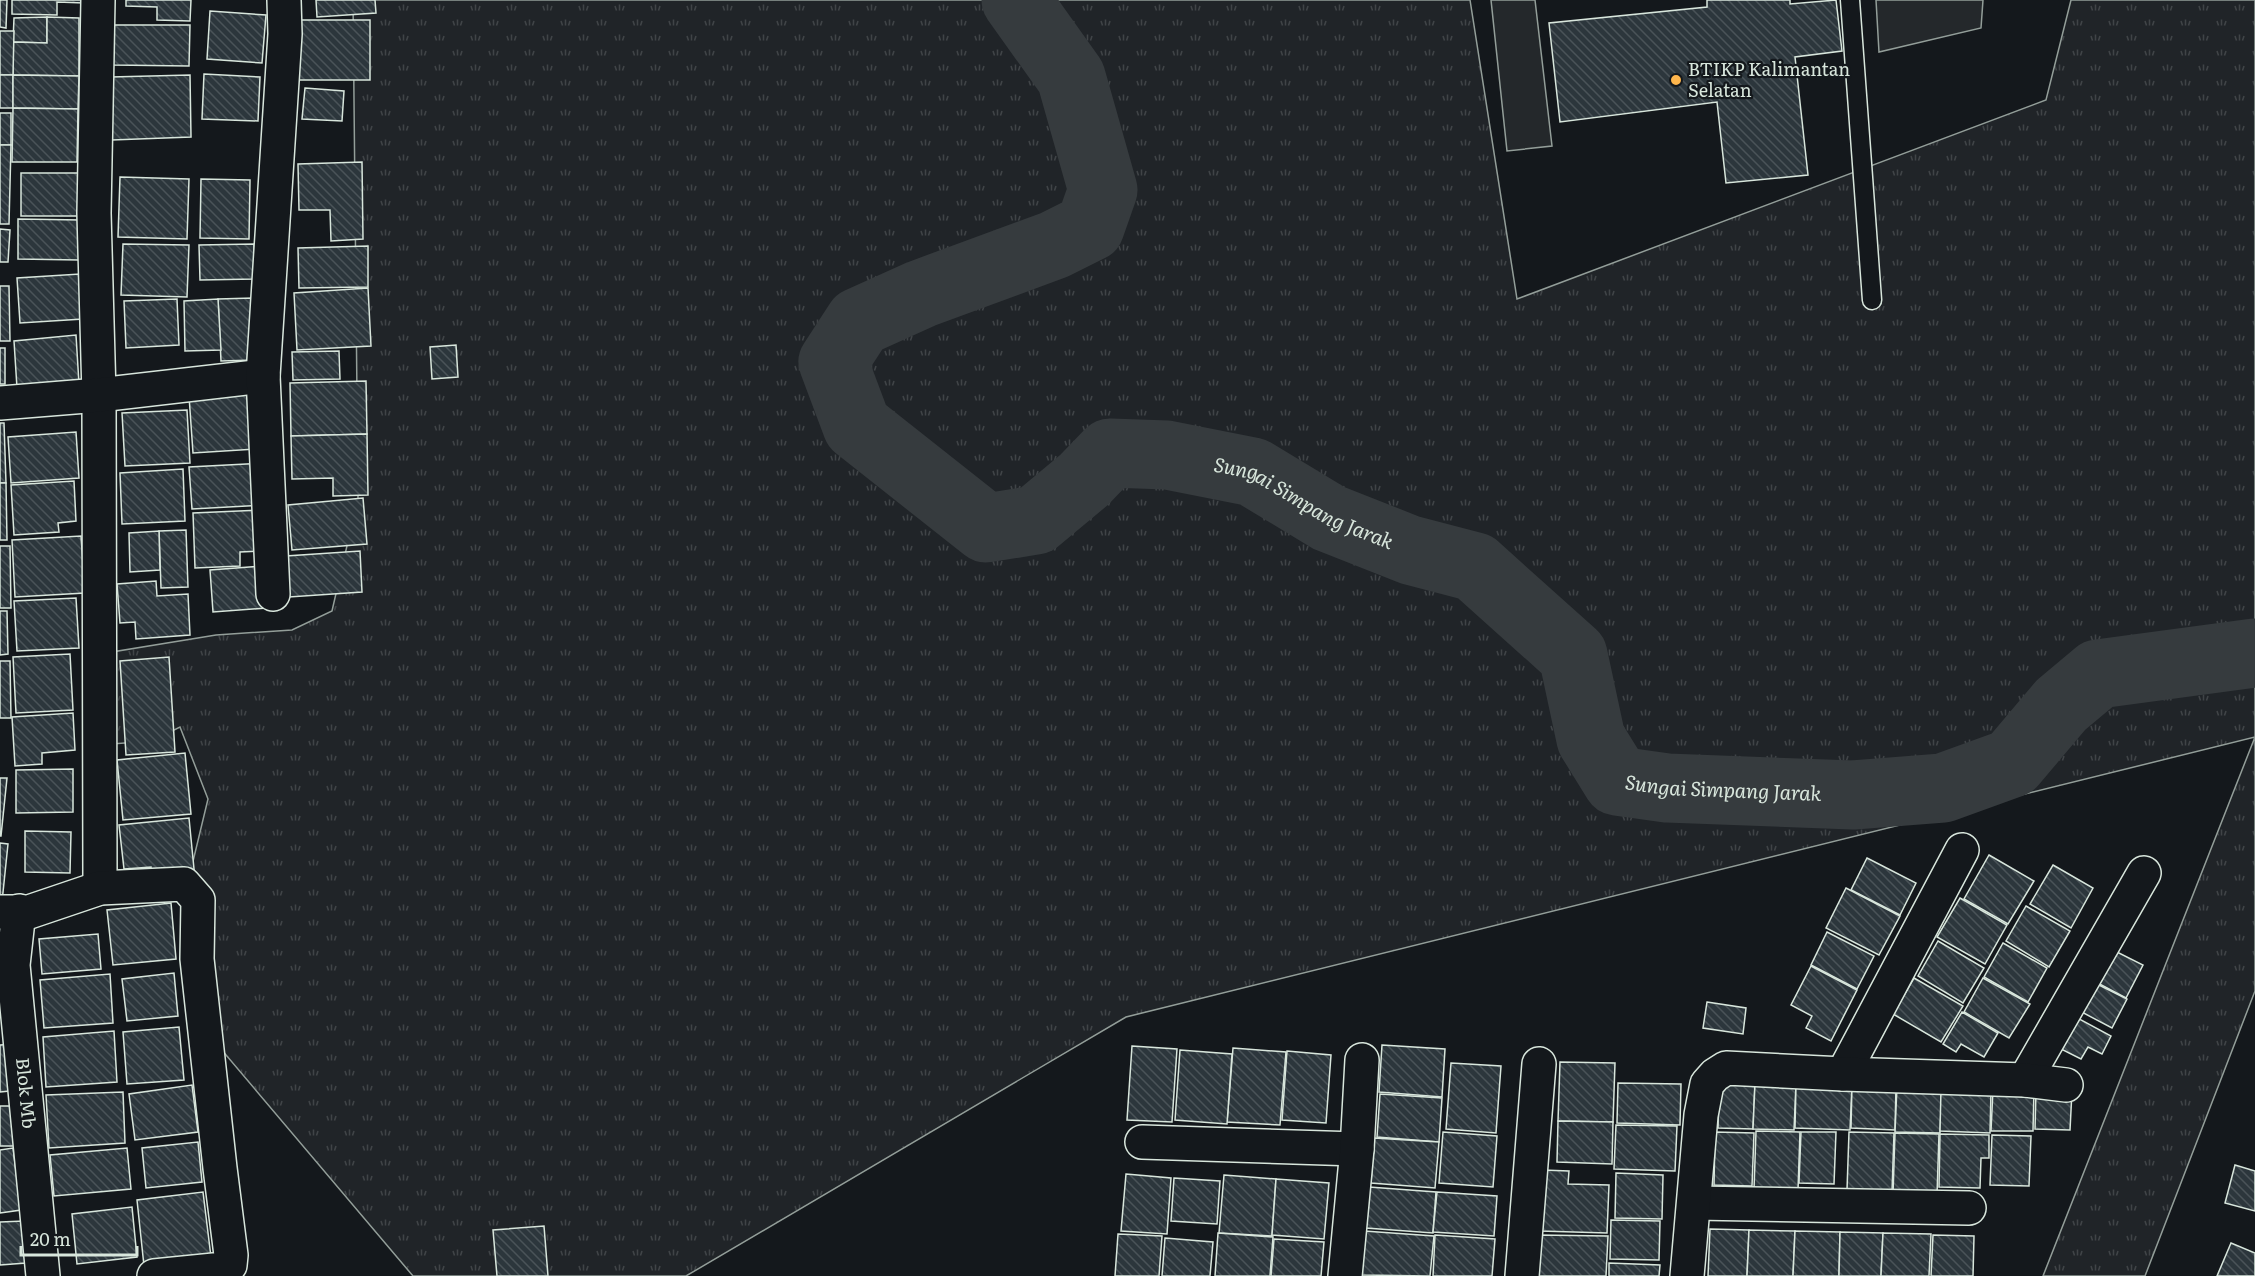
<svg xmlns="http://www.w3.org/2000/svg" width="2255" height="1276" font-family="Literata,serif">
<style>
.grass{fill:url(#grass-tufts);stroke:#939e99;stroke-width:1.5}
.parking{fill:#24282b;stroke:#939e99;stroke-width:1.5}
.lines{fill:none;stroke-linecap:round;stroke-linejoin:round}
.river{stroke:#363b3e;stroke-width:69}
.building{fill:url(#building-back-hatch);stroke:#d8e6dc;stroke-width:1.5}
.service-casing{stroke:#d8e6dc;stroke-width:21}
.minor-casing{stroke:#d8e6dc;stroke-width:36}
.service{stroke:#14181c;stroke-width:18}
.minor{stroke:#14181c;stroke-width:33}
.poi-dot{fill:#ffb74d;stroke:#14181c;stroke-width:2}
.labels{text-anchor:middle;stroke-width:4.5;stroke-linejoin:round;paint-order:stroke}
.poi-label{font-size:18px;fill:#d8e6dc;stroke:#14181c;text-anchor:start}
.street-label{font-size:18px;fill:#d8e6dc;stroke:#14181c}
.water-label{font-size:20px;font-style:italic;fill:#d8e6dc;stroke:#14181c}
</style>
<defs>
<pattern id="grass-tufts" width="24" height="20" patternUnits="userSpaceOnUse" patternTransform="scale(1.5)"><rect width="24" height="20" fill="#202428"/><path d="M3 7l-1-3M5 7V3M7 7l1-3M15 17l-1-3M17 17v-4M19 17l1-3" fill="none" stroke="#404447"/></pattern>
<pattern id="building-back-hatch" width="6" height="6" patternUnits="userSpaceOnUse" patternTransform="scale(1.5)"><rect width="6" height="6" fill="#2c363c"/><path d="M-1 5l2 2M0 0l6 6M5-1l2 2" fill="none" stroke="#4a5358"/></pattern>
</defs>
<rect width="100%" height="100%" fill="#14181c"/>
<polygon class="grass" points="353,0 1470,0 1517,299 2046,100 2071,0 2255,0 2255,991 2145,1276 2043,1276 2255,737 1126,1017 686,1276 413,1276 193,1016 188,882 208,799 180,727 152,741 98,745 106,653 216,635 292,630 332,611 358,498"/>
<g class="parking">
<polygon points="1491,0 1535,0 1552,146 1507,151"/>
<polygon points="1876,0 1983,0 1981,28 1879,52"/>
</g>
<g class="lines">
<path class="river" id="s1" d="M1016 0 1071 77 1103 190 1090 227 1054 245 921 294 859 322 833 362 857 426 986 528 1036 520 1084 480 1110 453 1167 455 1253 472 1329 518 1410 550 1475 567 1573 655 1591 739 1617 781 1667 788 1853 795 1943 788 2012 763 2061 705 2098 674 2255 653"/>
</g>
<g class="building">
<polygon points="0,0 7,0 6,28 0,27"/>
<polygon points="12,0 84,0 84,3 57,2 57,15 12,14"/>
<polygon points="126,0 191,0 190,21 157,20 157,7 126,6"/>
<polygon points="316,0 375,0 376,13 317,17"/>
<polygon points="1707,0 1790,0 1790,4 1836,0 1842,51 1795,57 1808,175 1726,183 1717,102 1560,122 1549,23 1707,7"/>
<polygon points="210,11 266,15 262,63 207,59"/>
<polygon points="47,17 47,43 13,42 14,18"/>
<polygon points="47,17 79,18 79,76 13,75 13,42 47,43"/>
<polygon points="295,20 370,20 370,80 296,80"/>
<polygon points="114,25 190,25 189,66 113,65"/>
<polygon points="0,31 14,31 13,75 0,75"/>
<polygon points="204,74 260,77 258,121 202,119"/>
<rect x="0" y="75" width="13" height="33"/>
<polygon points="13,75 79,76 78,109 13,108"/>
<polygon points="190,75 191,137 112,140 111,77"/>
<polygon points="305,88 344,91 342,121 302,119"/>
<polygon points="13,108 78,109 77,162 12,162"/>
<rect x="0" y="113" width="11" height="32"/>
<polygon points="0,145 11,145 9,224 0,224"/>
<polygon points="362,162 363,239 331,241 330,210 299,210 298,164"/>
<polygon points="21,173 80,173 79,216 21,216"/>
<polygon points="120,177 189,179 187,239 118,237"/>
<polygon points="201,179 250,180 249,239 200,238"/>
<polygon points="18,219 81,220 79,260 18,259"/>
<polygon points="0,229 10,230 8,262 0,262"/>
<polygon points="123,244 189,245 187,297 121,295"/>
<polygon points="254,244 255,279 200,280 199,245"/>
<polygon points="368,246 368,287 299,288 298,248"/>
<polygon points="80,274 83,319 20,323 17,278"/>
<polygon points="0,286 9,286 10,341 0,341"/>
<polygon points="368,288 371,346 297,350 294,293"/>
<polygon points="253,298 255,360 221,361 218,299"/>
<polygon points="177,299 179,345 126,348 124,301"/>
<polygon points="218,299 221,350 185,351 184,301"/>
<polygon points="76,335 79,384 17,388 14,341"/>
<polygon points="456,345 458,377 432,379 430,347"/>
<rect x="0" y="348" width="5" height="36"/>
<polygon points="339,351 340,379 293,380 292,352"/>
<polygon points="366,381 367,434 291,436 290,383"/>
<polygon points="252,391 256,449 193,453 189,396"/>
<polygon points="187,410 190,463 125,466 122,413"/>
<polygon points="0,423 4,423 6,483 0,483"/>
<polygon points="76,432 79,478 11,483 8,437"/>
<polygon points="367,434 368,495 333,496 333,478 292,479 291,436"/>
<polygon points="263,463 265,505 192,509 189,467"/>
<polygon points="183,469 185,521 122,524 120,473"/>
<polygon points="74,481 76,521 58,523 59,532 14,535 11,485"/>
<polygon points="0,483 6,483 7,540 0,540"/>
<polygon points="363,498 367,544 292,550 288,505"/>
<polygon points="261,510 263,551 240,552 240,566 195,568 193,513"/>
<polygon points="186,530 188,587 161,588 159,531"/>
<polygon points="159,531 160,570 130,572 129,533"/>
<polygon points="81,536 85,593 15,597 12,540"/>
<polygon points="0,546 10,546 11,608 0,608"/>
<polygon points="360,551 362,592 289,597 286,556"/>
<polygon points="263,566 266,608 213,612 210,570"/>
<polygon points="156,581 157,596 188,594 190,635 136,639 135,622 120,623 117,584"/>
<polygon points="76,598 79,648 17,651 14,601"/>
<polygon points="0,611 7,611 8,654 0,655"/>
<polygon points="70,654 73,710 16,713 13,657"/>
<polygon points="169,657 175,752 126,755 120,661"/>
<polygon points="0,661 10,661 11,718 0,718"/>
<polygon points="73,713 75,750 42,753 42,764 15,766 12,717"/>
<polygon points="185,753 191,814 123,820 117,760"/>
<polygon points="73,769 73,812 16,813 16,770"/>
<polygon points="0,778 7,778 1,836 0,836"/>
<polygon points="189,818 195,879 152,883 151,867 124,869 119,825"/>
<polygon points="25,831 71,832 70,873 25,872"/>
<polygon points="0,843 8,844 2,902 0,902"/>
<polygon points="1989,855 2034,881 2008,924 1964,899"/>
<polygon points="1867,858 1916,883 1900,915 1851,890"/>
<polygon points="2053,865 2093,888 2071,928 2030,904"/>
<polygon points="1846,888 1900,916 1879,955 1826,928"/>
<polygon points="1960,898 2007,925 1985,964 1937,937"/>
<polygon points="171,903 176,959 113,965 107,910"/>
<polygon points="2026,906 2070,931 2049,967 2006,941"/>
<polygon points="1827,932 1874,956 1857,989 1811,965"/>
<polygon points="98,934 101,969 42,974 39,939"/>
<polygon points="1938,941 1984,968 1963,1003 1918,976"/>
<polygon points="2003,943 2047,968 2028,1002 1984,977"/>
<polygon points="2107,947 2143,965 2126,998 2090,979"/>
<polygon points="1811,966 1857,990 1831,1041 1806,1028 1812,1016 1791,1005"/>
<polygon points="174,973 178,1016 127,1021 122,979"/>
<polygon points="110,974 113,1023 44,1028 40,980"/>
<polygon points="1914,978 1963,1006 1941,1042 1893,1014"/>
<polygon points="1983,978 2030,1004 2009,1038 1964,1012"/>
<polygon points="2091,981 2127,999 2112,1028 2076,1009"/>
<polygon points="1707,1002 1746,1008 1743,1034 1703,1028"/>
<polygon points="1962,1012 1998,1033 1984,1057 1961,1044 1956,1052 1943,1044"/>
<polygon points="2070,1014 2111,1036 2102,1054 2088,1047 2081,1059 2053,1045"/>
<polygon points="179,1027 184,1080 127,1084 123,1032"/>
<polygon points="114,1031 117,1082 46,1087 43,1037"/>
<polygon points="15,1044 19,1090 0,1092 0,1045"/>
<polygon points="1382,1045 1445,1049 1442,1097 1379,1092"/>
<polygon points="1132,1046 1177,1049 1172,1122 1127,1120"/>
<polygon points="1233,1048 1286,1052 1280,1125 1227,1122"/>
<polygon points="1180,1050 1232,1054 1227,1124 1175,1120"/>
<polygon points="1287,1051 1331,1055 1326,1123 1282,1120"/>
<polygon points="1560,1062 1615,1063 1613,1122 1558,1121"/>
<polygon points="1451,1063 1501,1066 1496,1133 1446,1129"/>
<polygon points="1719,1082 1755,1083 1753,1129 1718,1128"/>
<polygon points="1618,1083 1681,1084 1680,1125 1617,1123"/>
<polygon points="1755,1083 1796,1084 1794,1130 1753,1129"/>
<polygon points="192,1085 198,1132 135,1140 129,1094"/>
<polygon points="1796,1085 1852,1086 1850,1130 1795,1128"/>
<polygon points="1852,1085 1896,1086 1895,1130 1851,1128"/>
<polygon points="1897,1086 1942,1086 1940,1133 1895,1132"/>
<polygon points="1941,1089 1991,1090 1990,1133 1940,1131"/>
<polygon points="1993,1089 2034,1089 2033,1131 1991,1131"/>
<polygon points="2036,1091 2072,1091 2070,1130 2035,1129"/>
<polygon points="123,1092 125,1143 49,1148 46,1095"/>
<polygon points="1380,1094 1442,1098 1439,1142 1377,1137"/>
<rect x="0" y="1106" width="22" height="40"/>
<polygon points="1558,1121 1613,1122 1612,1164 1557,1162"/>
<polygon points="1616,1125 1677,1126 1675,1171 1614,1169"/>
<polygon points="1756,1131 1800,1132 1798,1190 1754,1189"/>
<polygon points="1443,1132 1497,1136 1493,1187 1439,1183"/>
<polygon points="1715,1132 1754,1133 1752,1186 1714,1185"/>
<polygon points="1801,1132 1836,1132 1834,1184 1799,1183"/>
<polygon points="1849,1132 1894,1133 1892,1192 1847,1190"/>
<polygon points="1895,1133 1939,1134 1937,1195 1893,1194"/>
<polygon points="1940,1134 1989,1135 1989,1158 1981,1158 1980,1188 1939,1187"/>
<polygon points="1992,1135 2031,1136 2029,1186 1990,1185"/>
<polygon points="1374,1138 1439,1142 1435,1188 1371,1183"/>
<polygon points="198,1142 202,1182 146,1188 142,1148"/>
<polygon points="13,1148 21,1210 0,1213 0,1150"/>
<polygon points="127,1148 131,1189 54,1196 50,1155"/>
<polygon points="2235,1165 2255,1171 2255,1211 2225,1203"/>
<polygon points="1542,1170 1569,1171 1568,1184 1609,1185 1607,1233 1540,1231"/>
<polygon points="1616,1173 1663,1175 1662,1219 1615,1218"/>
<polygon points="1126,1174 1171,1178 1167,1234 1121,1231"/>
<polygon points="1224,1175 1276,1179 1272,1236 1219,1233"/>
<polygon points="1174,1178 1220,1181 1217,1224 1171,1221"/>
<polygon points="1276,1179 1329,1183 1324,1239 1272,1235"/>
<polygon points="1369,1187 1436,1192 1433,1233 1366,1228"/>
<polygon points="203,1192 211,1257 144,1266 137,1200"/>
<polygon points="1437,1192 1497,1196 1494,1236 1433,1232"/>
<polygon points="132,1207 137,1257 77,1264 72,1214"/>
<polygon points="1611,1220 1660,1221 1659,1260 1610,1259"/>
<polygon points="24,1221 26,1263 0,1265 0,1222"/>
<polygon points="544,1226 548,1276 497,1276 493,1230"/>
<polygon points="1710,1229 1749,1230 1747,1276 1708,1276"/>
<polygon points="1749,1230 1795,1231 1793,1276 1747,1276"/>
<polygon points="1364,1231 1434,1236 1430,1276 1361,1275"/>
<polygon points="1795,1231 1840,1232 1839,1276 1793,1276"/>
<polygon points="1840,1232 1883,1233 1881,1276 1839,1276"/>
<polygon points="1218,1233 1273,1237 1270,1276 1215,1276"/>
<polygon points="1883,1233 1931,1234 1929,1276 1881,1276"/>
<polygon points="1118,1234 1162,1236 1159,1276 1115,1276"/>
<polygon points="1435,1235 1495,1239 1492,1276 1433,1276"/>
<polygon points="1537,1235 1608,1236 1606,1276 1537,1276"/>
<polygon points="1933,1235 1974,1236 1973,1276 1931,1276"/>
<polygon points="1165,1238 1213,1242 1210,1276 1162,1276"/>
<polygon points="1274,1239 1324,1242 1321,1276 1271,1276"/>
<polygon points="2231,1243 2255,1253 2255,1276 2217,1276"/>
<polygon points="1609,1263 1660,1265 1659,1276 1609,1276"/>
</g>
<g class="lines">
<defs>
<polyline id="service" points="1850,0 1872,300"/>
<g id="minor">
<polyline points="98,0 94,213 99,395 100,888"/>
<polyline points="0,403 99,395 263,376"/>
<polyline points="273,594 263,376 285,34 284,0"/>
<path id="s2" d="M19 911 13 965 43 1276"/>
<polyline points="0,912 29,912 100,888 184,884 198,900 197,959 220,1168 231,1255 230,1265 224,1269 154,1276"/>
<polyline points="1843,1074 1962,850"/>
<polyline points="2025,1080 2144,873"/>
<polyline points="1142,1142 1357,1149"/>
<polyline points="1695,1203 1969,1208"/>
<polyline points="1345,1276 1357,1149 1362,1060"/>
<polyline points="1522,1276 1539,1064"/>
<polyline points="1687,1276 1701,1115 1707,1084 1715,1075 1726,1068 1843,1074 2025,1080 2066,1085"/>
</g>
</defs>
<use href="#service" class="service-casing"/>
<use href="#minor" class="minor-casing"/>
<use href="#service" class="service"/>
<use href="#minor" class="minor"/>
</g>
<circle class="poi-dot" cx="1676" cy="80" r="6"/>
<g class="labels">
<g class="poi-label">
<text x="1688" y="76">BTIKP Kalimantan<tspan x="1688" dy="21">Selatan</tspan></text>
</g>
<g class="street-label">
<text dy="6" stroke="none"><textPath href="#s2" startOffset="183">Blok Mb</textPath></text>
</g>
<g class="water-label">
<text dy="7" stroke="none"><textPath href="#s1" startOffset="1136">Sungai Simpang Jarak</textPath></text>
<text dy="7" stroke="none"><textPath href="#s1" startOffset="1694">Sungai Simpang Jarak</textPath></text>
</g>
</g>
<path d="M21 1246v9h116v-9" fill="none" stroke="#d8e6dc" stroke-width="3"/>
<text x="30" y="1246" font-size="18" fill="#d8e6dc" stroke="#14181c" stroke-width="4.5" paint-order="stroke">20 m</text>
</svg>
